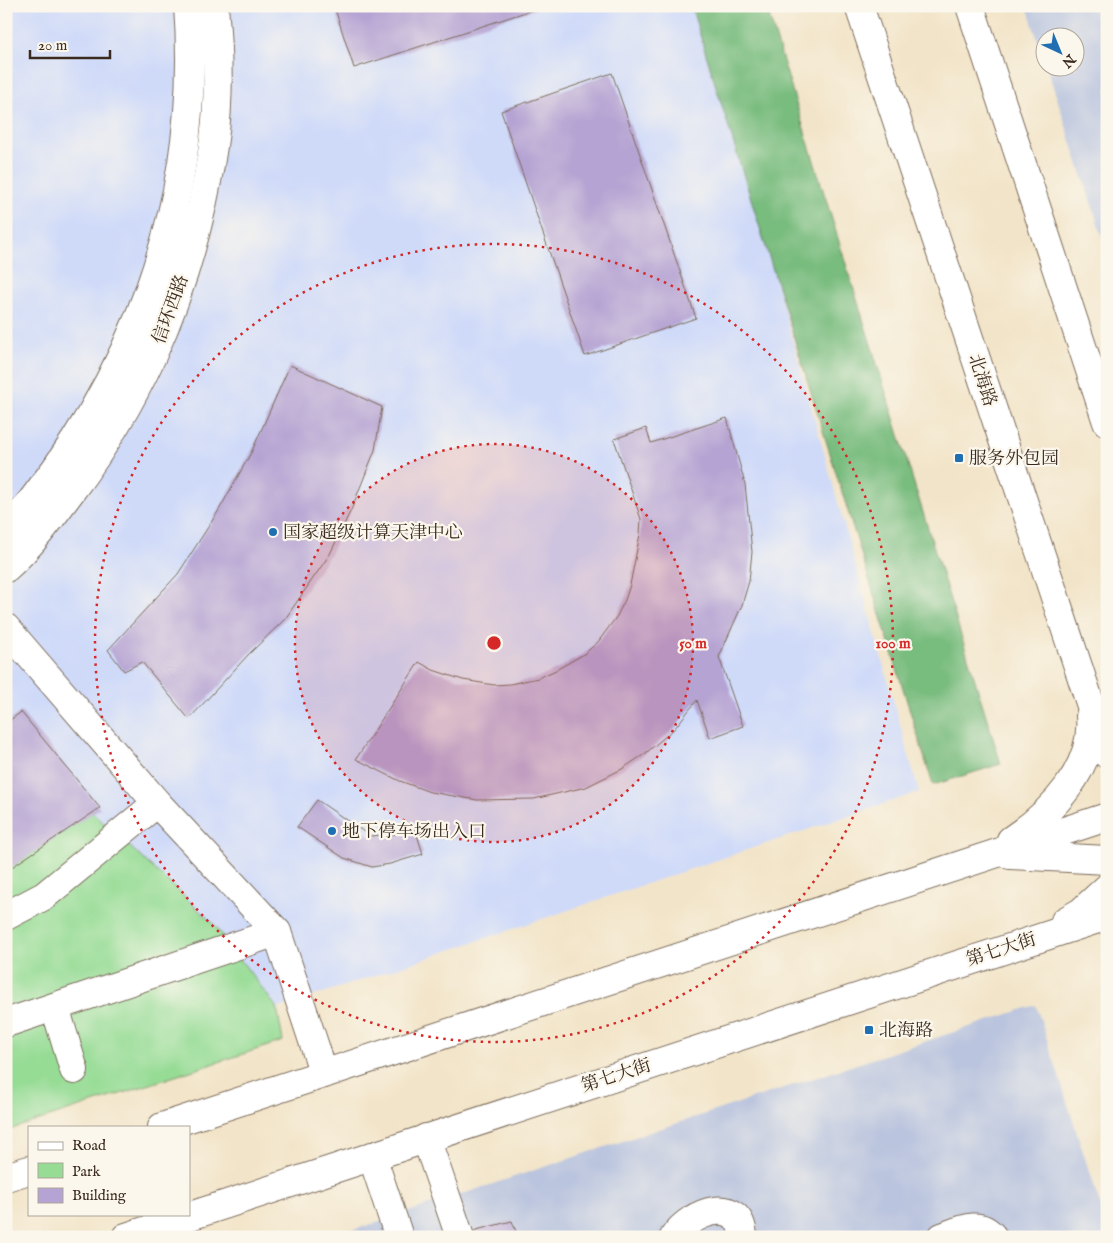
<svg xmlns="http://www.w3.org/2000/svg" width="1113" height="1243" font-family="'IM FELL English','Noto Serif SC',serif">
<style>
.built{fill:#cfdaf9}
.industrial{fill:#bac4de}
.green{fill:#96dc95;stroke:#68835a}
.forest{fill:#78bc7e;stroke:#5a734e}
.building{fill:#b5a3d3}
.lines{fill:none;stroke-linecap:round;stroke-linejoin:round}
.minor-casing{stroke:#7b6b5a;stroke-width:30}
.major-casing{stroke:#7b6b5a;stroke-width:30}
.minor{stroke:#fff;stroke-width:28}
.major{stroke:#fff;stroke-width:28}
.ring{fill:none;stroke:#d62828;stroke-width:2.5;stroke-dasharray:2.5 5}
.poi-dot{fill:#1f6fb2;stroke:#fbf7ec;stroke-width:2}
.labels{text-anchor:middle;stroke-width:4.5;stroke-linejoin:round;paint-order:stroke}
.street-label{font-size:18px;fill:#3b2a1e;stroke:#fbf7ec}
.poi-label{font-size:18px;fill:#3b2a1e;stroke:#fbf7ec;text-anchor:start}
.centre{fill:#d62828;stroke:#fbf7ec;stroke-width:2.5}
.ring-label{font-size:15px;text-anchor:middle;font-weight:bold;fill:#d62828;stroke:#fbf7ec;stroke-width:4.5;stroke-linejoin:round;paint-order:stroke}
</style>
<rect width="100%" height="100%" fill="#fbf7ec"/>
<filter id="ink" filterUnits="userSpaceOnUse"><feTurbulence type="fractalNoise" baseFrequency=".02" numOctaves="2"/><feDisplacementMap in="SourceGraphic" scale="10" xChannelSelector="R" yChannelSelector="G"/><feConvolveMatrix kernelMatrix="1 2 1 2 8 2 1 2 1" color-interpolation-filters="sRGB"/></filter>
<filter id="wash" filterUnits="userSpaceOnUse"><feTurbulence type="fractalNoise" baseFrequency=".0096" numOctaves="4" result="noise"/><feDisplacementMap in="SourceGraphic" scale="20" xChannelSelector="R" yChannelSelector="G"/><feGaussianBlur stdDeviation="1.12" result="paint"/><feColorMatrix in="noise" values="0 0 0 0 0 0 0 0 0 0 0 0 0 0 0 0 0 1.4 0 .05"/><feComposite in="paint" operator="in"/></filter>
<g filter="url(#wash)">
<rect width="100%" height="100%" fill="#f2e4c8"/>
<polygon class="built" points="6,6 699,6 919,792 6,1100"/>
<g class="industrial">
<polygon points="1027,6 1107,6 1107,251 1047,68 1076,68 1076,38 1046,38 1045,64"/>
<polygon points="1036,1005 1107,1227 1107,1237 332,1237"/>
</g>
<polygon class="green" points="6,725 92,812 212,922 277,1008 283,1041 6,1131"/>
<polygon class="forest" points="691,6 766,6 1001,764 933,785"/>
<g id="blocks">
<g class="building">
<polygon points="334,6 541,6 541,7 354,68"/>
<polygon points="612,73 696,318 585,356 501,111"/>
<polygon points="290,365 382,407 375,450 352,508 330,554 285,619 248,655 189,719 142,662 124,671 108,650 178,574 219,510 252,451"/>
<polygon points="727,418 745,484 752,552 749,581 742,605 719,657 743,726 710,738 697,700 674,729 646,753 622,769 586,787 534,799 477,800 430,792 400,781 356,759 419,662 433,670 463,680 494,685 510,684 538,678 556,670 584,654 598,642 617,616 625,600 630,585 640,534 641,519 614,439 646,428 651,443"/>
<polygon points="21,712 100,808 6,871 6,723"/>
<polygon points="317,800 370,836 395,834 415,828 423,854 390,864 372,867 344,858 297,827"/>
<polygon points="512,1221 518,1237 467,1237 476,1230"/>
</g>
</g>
</g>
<g filter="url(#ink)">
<use href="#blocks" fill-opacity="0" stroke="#7b6b5a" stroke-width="1"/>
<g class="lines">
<defs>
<g id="minor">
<path d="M6 532C133 385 203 202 188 6"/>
<path d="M6 568C31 546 52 517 72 490 137 403 178 312 202 206 209 173 216 138 217 105 219 72 217 39 214 6"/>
<polyline points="6,628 157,803 277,932 324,1074"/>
<polyline points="6,916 44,896 157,803"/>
<polyline points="55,1007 74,1070"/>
<polyline points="6,1023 277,932"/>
<polyline points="426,1138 460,1237"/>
<polyline points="372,1156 399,1237"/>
<path d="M674 1237C690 1212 741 1193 743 1237"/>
<path d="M942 1237C959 1231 979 1219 993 1237"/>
</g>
<g id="major">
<polyline points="859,6 1107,754"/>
<polyline points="970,6 1107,422"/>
<path d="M1011 840C1051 813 1095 769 1090 716"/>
<polyline points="1010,855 1107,860"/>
<polyline points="1065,921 1081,912 1107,888"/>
<polyline points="162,1127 1107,817"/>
<polyline points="6,1177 29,1170"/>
<polyline points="126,1237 1107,916"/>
</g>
</defs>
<use href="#minor" class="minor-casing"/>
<use href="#major" class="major-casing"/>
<use href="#minor" class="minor"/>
<use href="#major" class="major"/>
</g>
</g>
<circle cx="494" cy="643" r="199" fill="#d62828" fill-opacity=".12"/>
<g class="ring">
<circle cx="494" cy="643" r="199"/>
<circle cx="494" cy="643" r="399"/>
</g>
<g class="poi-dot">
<rect x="954" y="453" width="10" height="10" rx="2.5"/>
<circle cx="273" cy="532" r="5"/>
<circle cx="332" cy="831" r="5"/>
<rect x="864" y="1025" width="10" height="10" rx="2.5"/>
</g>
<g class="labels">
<g class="street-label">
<text transform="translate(170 309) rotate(-70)" y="6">信环西路</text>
<text transform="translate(983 380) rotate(72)" y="6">北海路</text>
<text transform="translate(1001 949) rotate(-18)" y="6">第七大街</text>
<text transform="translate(616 1075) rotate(-18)" y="6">第七大街</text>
</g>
<g class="poi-label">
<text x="969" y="464">服务外包园</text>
<text x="283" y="538">国家超级计算天津中心</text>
<text x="342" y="837">地下停车场出入口</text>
<text x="879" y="1036">北海路</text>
</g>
</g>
<circle cx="494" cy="643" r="8" class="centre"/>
<g class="ring-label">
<text x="693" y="648">50 m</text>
<text x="893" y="648">100 m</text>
</g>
<rect width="1113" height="1243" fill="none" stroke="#fbf7ec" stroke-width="25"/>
<rect x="28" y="1126" width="162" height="90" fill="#fbf7ec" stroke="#aea59a"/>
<rect x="38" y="1142" width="25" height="8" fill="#ffffff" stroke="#aea59a"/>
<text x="72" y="1150" font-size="15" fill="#3b2a1e">Road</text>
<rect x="38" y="1163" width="25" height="15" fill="#96dc95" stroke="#aea59a"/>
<text x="72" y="1176" font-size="15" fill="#3b2a1e">Park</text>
<rect x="38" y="1188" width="25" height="15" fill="#b5a3d3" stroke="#aea59a"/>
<text x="72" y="1200" font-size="15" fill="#3b2a1e">Building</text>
<g transform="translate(1060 52) rotate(136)"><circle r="24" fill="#fbf7ec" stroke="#aea59a"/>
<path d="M0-4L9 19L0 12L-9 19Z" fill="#1f6fb2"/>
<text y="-8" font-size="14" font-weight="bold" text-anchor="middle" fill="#3b2a1e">N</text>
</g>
<path d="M30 50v8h80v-8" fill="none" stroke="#3b2a1e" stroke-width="2.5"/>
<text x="38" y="50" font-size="15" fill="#3b2a1e" stroke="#fbf7ec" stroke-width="4" paint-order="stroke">20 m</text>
</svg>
